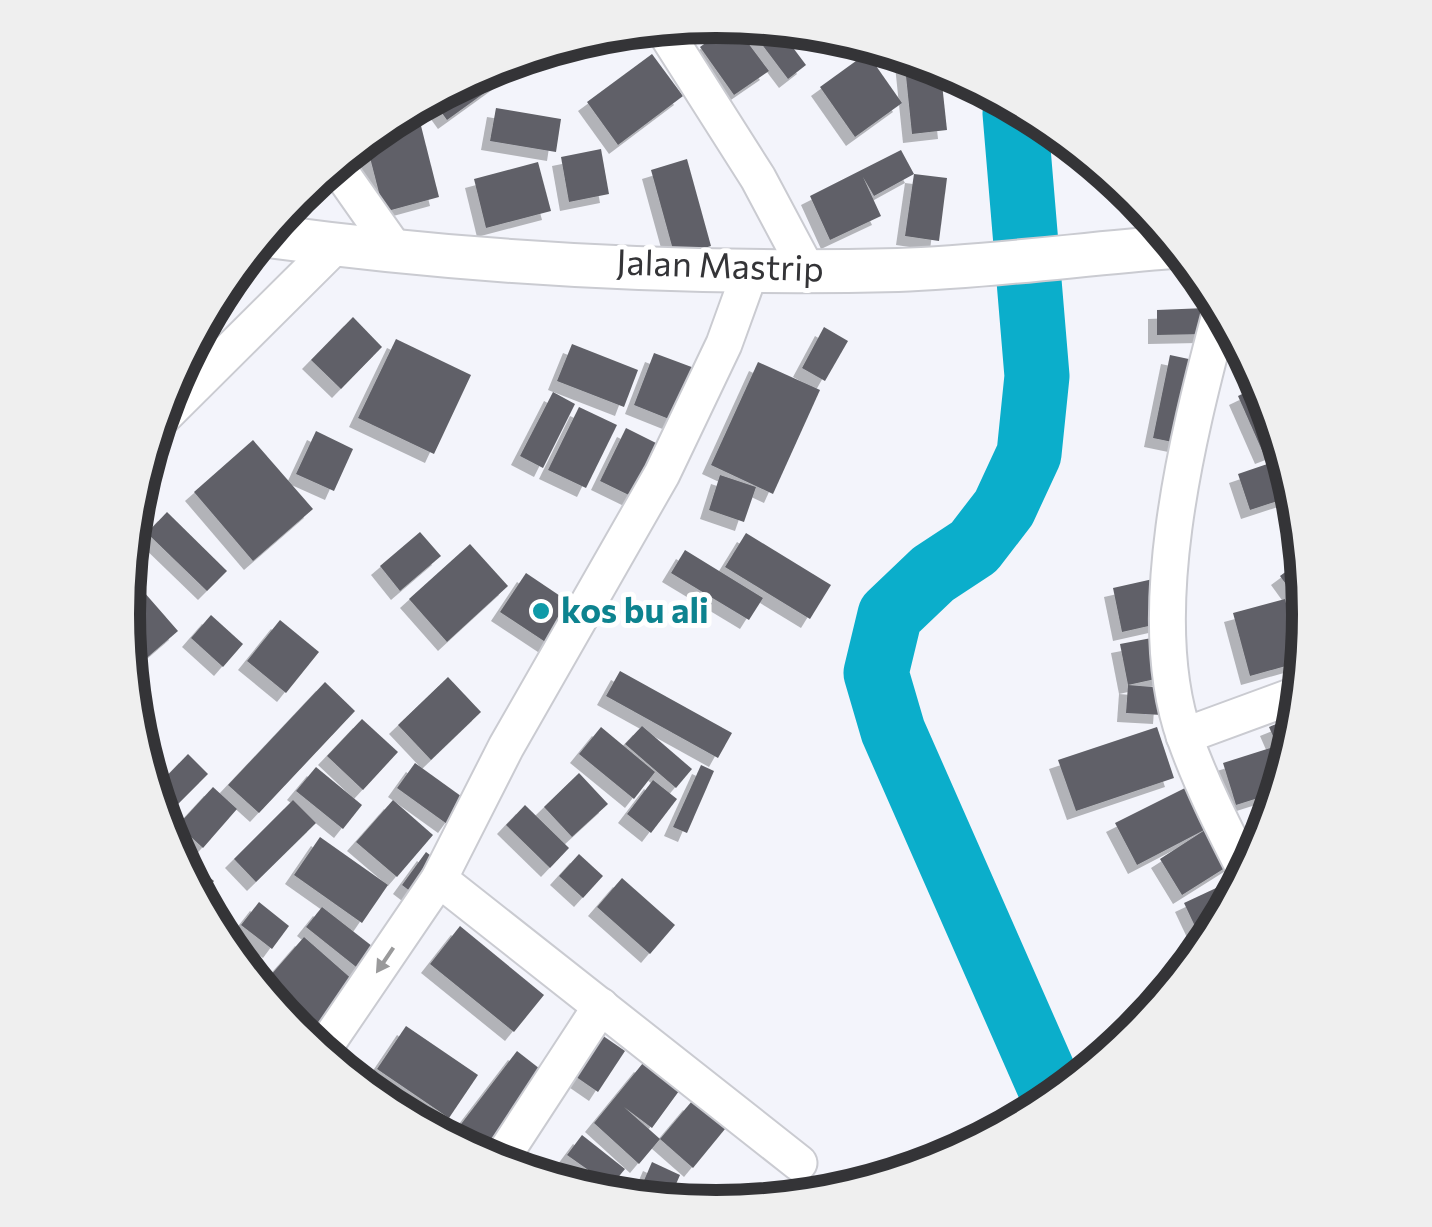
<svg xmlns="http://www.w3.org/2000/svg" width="1432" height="1227" font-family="Commissioner,sans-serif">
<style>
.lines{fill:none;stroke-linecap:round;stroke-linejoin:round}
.river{stroke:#0baecb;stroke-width:65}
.building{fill:#606167;filter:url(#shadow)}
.minor-casing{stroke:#cacbd1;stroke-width:39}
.major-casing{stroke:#cacbd1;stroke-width:46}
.minor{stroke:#fff;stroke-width:35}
.major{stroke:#fff;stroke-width:42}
.oneway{fill:#9a9a9b}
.culture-dot{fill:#0f9aa8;stroke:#fff;stroke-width:4}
.labels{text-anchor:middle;stroke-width:10;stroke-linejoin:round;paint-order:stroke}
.street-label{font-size:35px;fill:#343437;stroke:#fff}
.culture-label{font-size:35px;font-weight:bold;fill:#0d838f;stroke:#fff;text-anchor:start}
.rim{fill:none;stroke:#343437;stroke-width:12}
</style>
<defs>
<filter id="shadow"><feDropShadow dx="-9" dy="9" stdDeviation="0" flood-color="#0004"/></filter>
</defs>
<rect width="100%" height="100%" fill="#f3f4fb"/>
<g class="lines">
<polyline class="river" points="1015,113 1037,376 1029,454 1004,508 974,547 933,574 890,615 876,673 893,731 1051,1090"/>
</g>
<g class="building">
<polygon points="733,23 769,71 734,95 700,47"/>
<polygon points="748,26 782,33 806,65 788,79"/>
<polygon points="867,53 902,103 855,137 820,87"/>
<polygon points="652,54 683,96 618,145 587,102"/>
<polygon points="904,57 940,65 947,130 912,134"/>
<polygon points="523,58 526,63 447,120 434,102 489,65"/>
<polygon points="496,108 561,119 556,152 490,141"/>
<polygon points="418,114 439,197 384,212 367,146"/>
<polygon points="601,149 609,194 569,202 561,157"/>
<polygon points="901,150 914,174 874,196 863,177 881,216 830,240 810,196"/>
<polygon points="687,159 711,246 675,257 651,170"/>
<polygon points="538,162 551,211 486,228 474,179"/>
<polygon points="914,174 947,178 939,241 905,236"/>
<polygon points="320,178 324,186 288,207 297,193"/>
<polygon points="224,302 217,354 192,351 208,326"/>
<polygon points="1206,308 1207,334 1157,335 1157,310"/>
<polygon points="353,317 382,347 341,389 311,360"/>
<polygon points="824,327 848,341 825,381 802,368"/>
<polygon points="396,339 471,375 434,454 358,418"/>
<polygon points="572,344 638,370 624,407 557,381"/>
<polygon points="654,353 705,372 684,425 634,405"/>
<polygon points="1170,355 1198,361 1182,444 1153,438"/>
<polygon points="758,362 820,390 773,494 711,465"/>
<polygon points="1263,384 1277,450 1264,455 1238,396"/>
<polygon points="553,392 575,404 543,468 520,456"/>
<polygon points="579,407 617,425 586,488 548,470"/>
<polygon points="626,428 662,446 637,499 600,481"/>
<polygon points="316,431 353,449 334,491 296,474"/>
<polygon points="253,440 313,509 253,561 194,492"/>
<polygon points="1279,460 1287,498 1250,510 1238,474"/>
<polygon points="720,475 756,487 744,522 709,510"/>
<polygon points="167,512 227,571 207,591 147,533"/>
<polygon points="420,532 441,556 400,591 380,566"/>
<polygon points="746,533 831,585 810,619 725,567"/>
<polygon points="470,544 508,586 447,642 409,599"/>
<polygon points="685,550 763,598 749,620 671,573"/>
<polygon points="1299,562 1307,601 1301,605 1280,576"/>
<polygon points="526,573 581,610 556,649 500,612"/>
<polygon points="130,576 178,631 134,669 123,613"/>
<polygon points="1153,579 1162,623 1122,632 1113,588"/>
<polygon points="1285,599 1300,662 1250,676 1233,613"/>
<polygon points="211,615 243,644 223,667 191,638"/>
<polygon points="280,620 319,652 286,693 247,661"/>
<polygon points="1162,636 1169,676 1128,685 1120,644"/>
<polygon points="620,671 732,733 718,758 606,696"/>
<polygon points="448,677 481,712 431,760 398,725"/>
<polygon points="325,682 355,711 259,813 228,785"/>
<polygon points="1128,685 1164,688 1162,715 1126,713"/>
<polygon points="362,719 398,752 363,790 327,756"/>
<polygon points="1289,719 1284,739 1276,743 1269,727"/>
<polygon points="642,726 692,769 676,788 625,744"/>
<polygon points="601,727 655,772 634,799 579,754"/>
<polygon points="1157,727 1174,778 1076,811 1058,760"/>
<polygon points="1283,744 1274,793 1236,805 1223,763"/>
<polygon points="188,754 208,774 163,819 157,786"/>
<polygon points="415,763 465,799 447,824 397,788"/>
<polygon points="701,765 714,771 687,833 673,827"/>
<polygon points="316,767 362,805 343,829 296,791"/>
<polygon points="579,773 608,804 572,837 544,807"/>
<polygon points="653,780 677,799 651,833 627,814"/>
<polygon points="1193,784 1236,861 1182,895 1160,859 1208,828 1137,865 1115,823"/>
<polygon points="213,787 237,809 203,848 178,825"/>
<polygon points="293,800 316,823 256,882 234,859"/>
<polygon points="393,800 433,835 397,877 356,842"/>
<polygon points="525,805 569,848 550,868 506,825"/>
<polygon points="320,837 388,885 362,923 294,875"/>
<polygon points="175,850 214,881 204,894 174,851"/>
<polygon points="426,852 443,865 419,898 402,885"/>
<polygon points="579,854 603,876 583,898 559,876"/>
<polygon points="622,878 675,925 650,954 597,907"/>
<polygon points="1229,882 1232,889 1200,937 1184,903"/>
<polygon points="259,902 289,926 272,949 241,925"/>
<polygon points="322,907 386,957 370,978 306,927"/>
<polygon points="460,926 544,995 514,1032 430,964"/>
<polygon points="304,937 362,988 313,1044 296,1033 263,984"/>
<polygon points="406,1026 478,1075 449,1118 377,1069"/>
<polygon points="596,1031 625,1051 598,1092 569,1072"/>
<polygon points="517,1051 549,1076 486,1156 455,1132"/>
<polygon points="643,1063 679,1091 652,1128 624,1107 660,1139 639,1164 594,1123"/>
<polygon points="692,1101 725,1129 693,1168 660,1139"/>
<polygon points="582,1135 625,1169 611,1186 567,1155"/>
<polygon points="652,1162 680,1175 670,1198 639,1192"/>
</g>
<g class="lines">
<defs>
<g id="minor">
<polyline points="664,30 758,178 807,270"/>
<polyline points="337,167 396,251"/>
<path d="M1219 318C1187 439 1142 617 1185 738 1201 783 1223 827 1245 870"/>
<polyline points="161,419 336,245"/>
<polyline points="1184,736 1293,696"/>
<polyline points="439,879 799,1163"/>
<polyline points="322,1051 439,879 506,747 662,474 724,344 750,272"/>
<polyline points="498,1164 601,1006"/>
</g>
<path id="major" d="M268 236C476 264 689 275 898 270 989 267 1081 254 1172 247"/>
</defs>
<use href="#minor" class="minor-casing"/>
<use href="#major" class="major-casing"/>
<use href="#minor" class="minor"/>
<use href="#major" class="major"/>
</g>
<defs><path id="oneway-solid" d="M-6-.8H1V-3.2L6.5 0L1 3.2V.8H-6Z" transform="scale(2.5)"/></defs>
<use class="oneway" href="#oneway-solid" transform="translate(385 960) rotate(124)"/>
<circle class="culture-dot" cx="541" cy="611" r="10"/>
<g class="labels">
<g class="street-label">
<text transform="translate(720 266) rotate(2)" y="12">Jalan Mastrip</text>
</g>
<g class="culture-label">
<text x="561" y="623">kos bu ali</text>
</g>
</g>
<path d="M0 0H1432V1227H0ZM140 614a576 576 0 1 1 1152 0a576 576 0 1 1-1152 0Z" fill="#efefef" fill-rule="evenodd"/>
<path class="rim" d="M140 614a576 576 0 1 1 1152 0a576 576 0 1 1-1152 0Z"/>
</svg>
